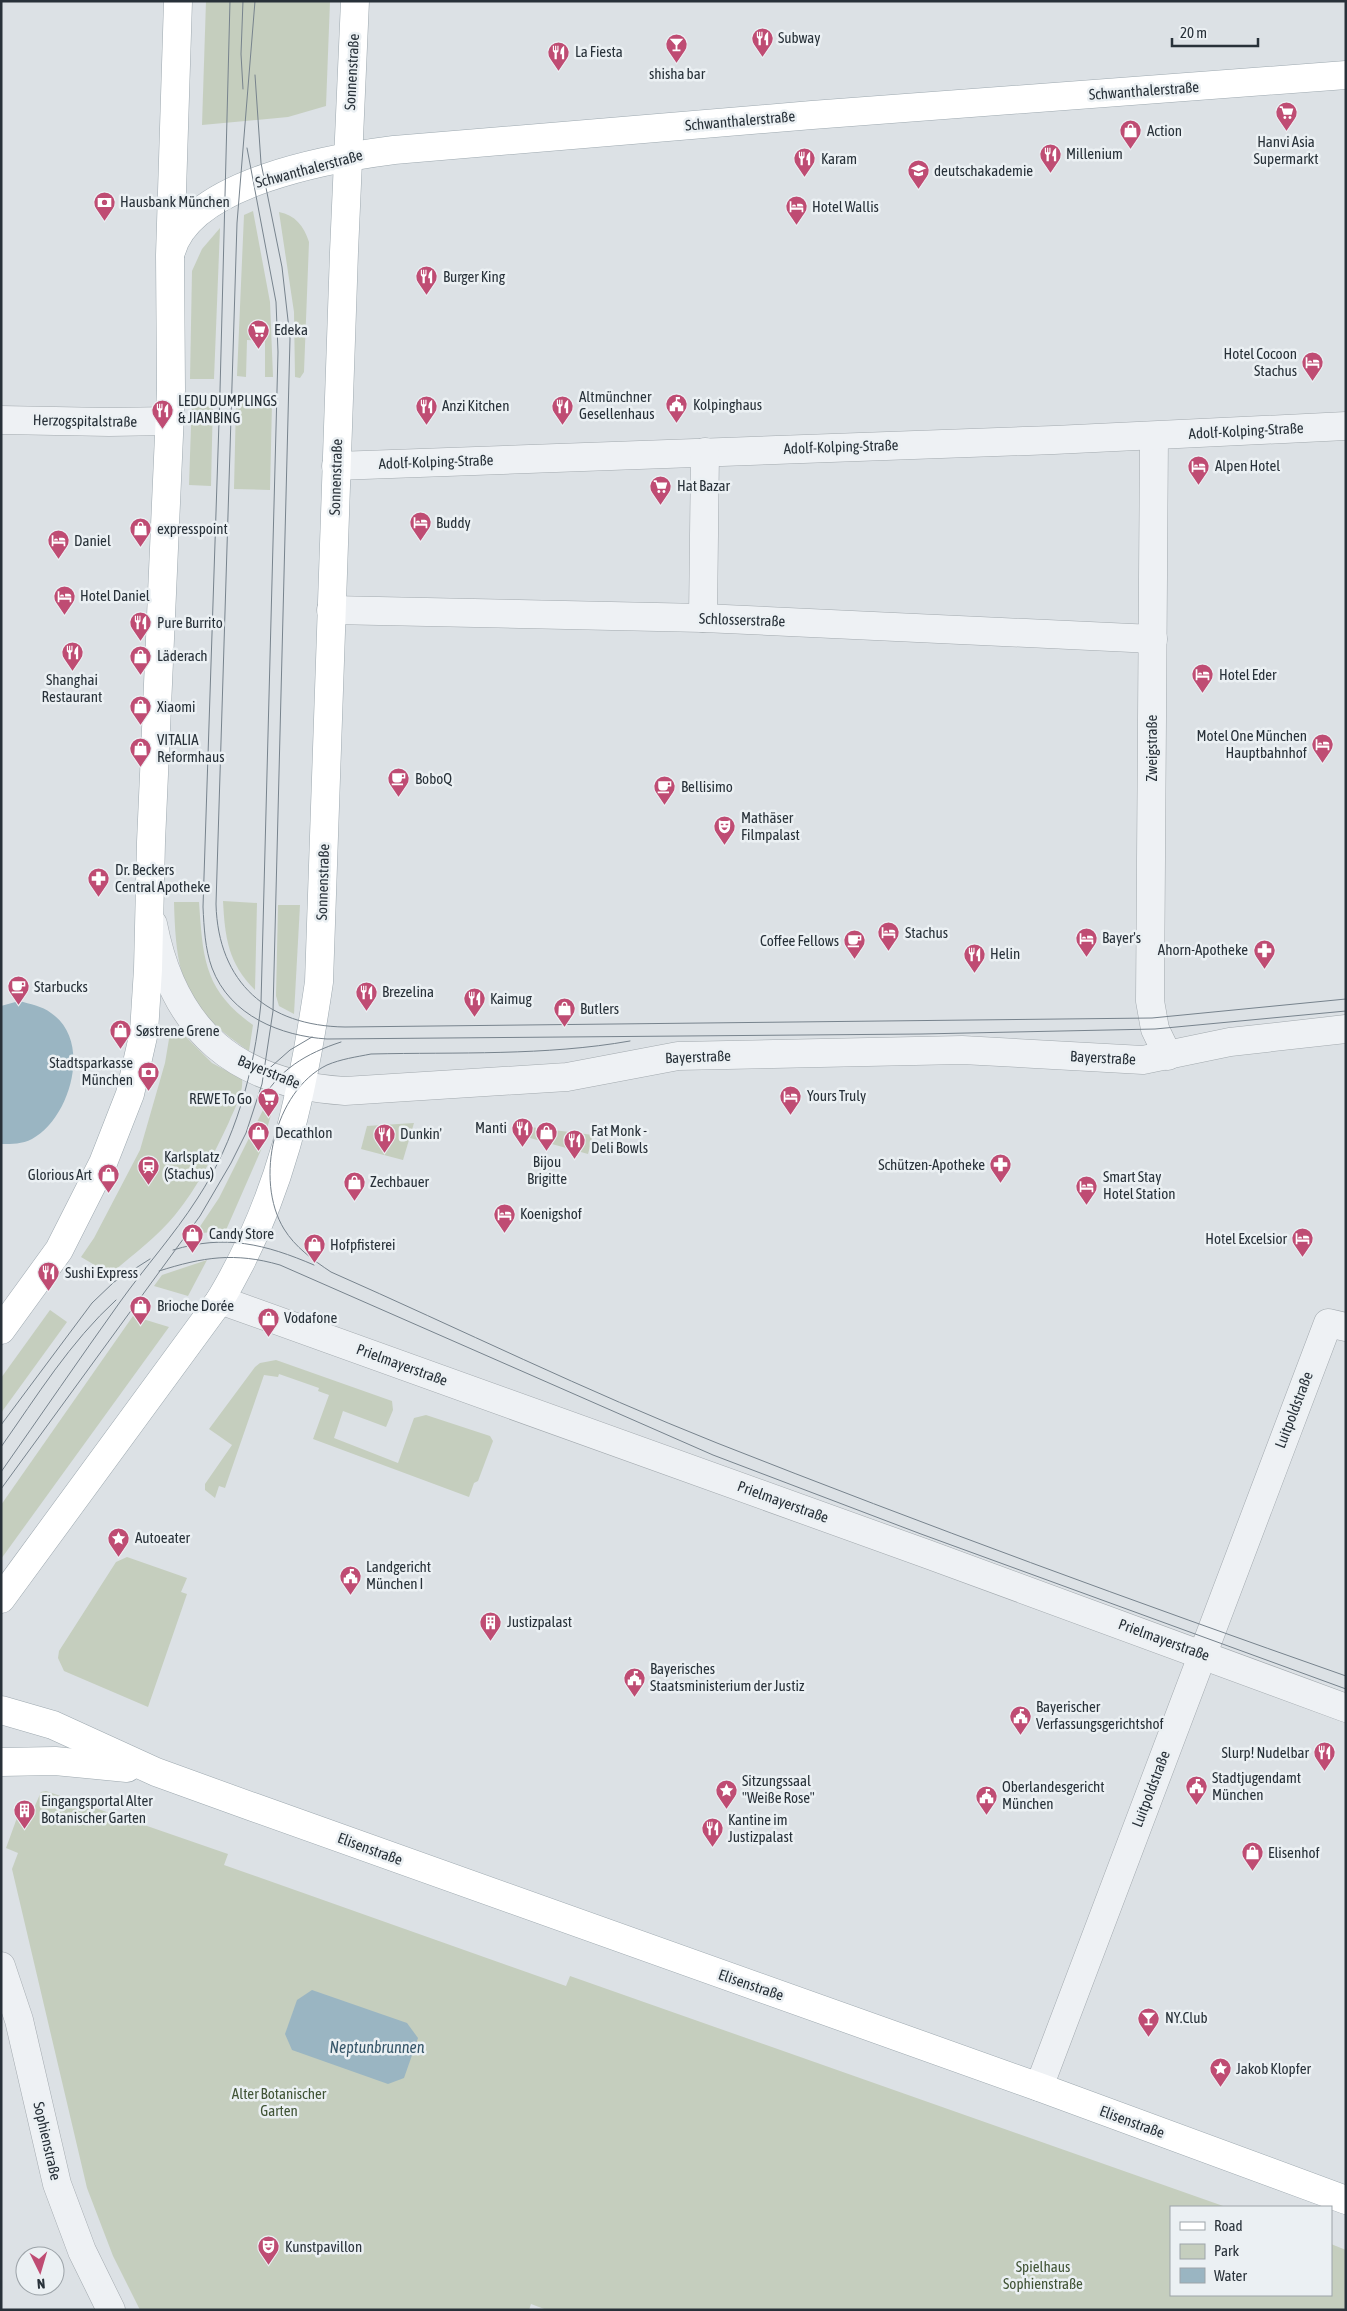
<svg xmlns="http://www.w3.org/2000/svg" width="1347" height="2311" font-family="'Asap Condensed',sans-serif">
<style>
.green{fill:#c5cebe}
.water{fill:#9ab5c2}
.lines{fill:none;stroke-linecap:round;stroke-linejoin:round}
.minor-casing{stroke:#a2a9ae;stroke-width:29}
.major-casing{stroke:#9da8af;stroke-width:29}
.minor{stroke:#eef1f4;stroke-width:28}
.major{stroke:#fff;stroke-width:28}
.tram{stroke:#77838d;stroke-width:1}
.labels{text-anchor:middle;stroke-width:5;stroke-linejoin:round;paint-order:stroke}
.poi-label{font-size:15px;fill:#283139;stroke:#ebf0f3;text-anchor:start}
.street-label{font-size:15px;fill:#283139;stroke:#ebf0f3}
.park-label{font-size:15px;fill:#415436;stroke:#ebf0f3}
.water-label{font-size:16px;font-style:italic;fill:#365669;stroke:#ebf0f3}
</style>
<rect width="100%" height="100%" fill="#dce1e5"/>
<g class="green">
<polygon points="206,1 330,1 326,106 288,117 202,125"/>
<polygon points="253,211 270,302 273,377 265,377 265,341 247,340 246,377 237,376 244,215"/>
<path d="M279 212C295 215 304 226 309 242L304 372 300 378 295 377 294 312Z"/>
<polygon points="220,228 214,379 190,379 192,271 202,249"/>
<polygon points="192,397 213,398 211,486 189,485"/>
<polygon points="236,402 272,403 270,490 234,489"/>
<path d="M223 901 257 903 255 990C228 963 225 938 223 901Z"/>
<path d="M174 902H199C203 959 204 990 253 1025L249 1051C184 1007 176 979 174 902Z"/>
<polygon points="278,905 300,905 294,1014 279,1006 276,996"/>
<path d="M175 1032H181L212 1063 242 1079C244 1092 234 1110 229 1122 214 1154 198 1187 175 1215 157 1237 133 1255 110 1274L81 1257 94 1238 140 1150 165 1063 169 1039Z"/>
<polygon points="267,1102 274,1104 261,1150 226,1230 195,1234 219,1198"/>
<polygon points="414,1123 403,1160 361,1149 367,1126"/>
<polygon points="514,1125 593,1135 588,1154 512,1133"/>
<polygon points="207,1260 188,1296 154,1286 162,1275"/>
<polygon points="50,1310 67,1322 1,1413 1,1378"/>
<polygon points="133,1316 169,1327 1,1559 1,1505"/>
<polygon points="276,1360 392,1401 393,1410 386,1427 343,1411 334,1438 398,1463 414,1418 426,1415 490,1436 493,1441 478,1481 474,1483 469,1497 313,1439 329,1395 318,1391 319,1388 279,1374 278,1377 264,1375 225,1488 219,1486 215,1498 205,1490 205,1484 232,1445 209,1429 255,1367 260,1363"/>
<polygon points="127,1557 187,1578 181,1592 187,1594 148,1707 64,1671 58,1658 59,1651 116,1562"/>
<polygon points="46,1791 228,1854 224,1865 241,1871 566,1986 570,1976 1226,2207 1171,2207 1171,2295 1331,2295 1331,2244 1346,2250 1346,2310 547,2310 531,2304 529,2310 140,2310 113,2256 87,2188 12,1869 18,1853 6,1848 22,1804 34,1808 41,1792"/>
</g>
<g class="water">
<path d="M19 1001C30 1004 42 1006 51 1013 93 1041 70 1119 32 1139 22 1144 12 1144 2 1144L1 1006Z"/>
<polygon points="312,1990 407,2023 418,2038 404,2078 388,2084 292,2050 285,2034 297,2000"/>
</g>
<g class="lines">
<defs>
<g id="minor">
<polyline points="1,420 109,422 170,421"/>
<polyline points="1154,436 1150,1001 1155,1029 1168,1056"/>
<polyline points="336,466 1054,440 1346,426"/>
<polyline points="331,610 703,618 1153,639"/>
<polyline points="703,618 705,452"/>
<path d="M153 924C174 1032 236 1084 345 1091L567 1077 678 1056 962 1050 1143 1060 1230 1042 1346 1029"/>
<polyline points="220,1300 927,1554 1346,1708"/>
<polyline points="1,1966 19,2020 57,2184 82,2251 111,2310"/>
<polyline points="1039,2087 1328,1323 1346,1327"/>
</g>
<g id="major">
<path d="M171 252C190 182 332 158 394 150L812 115 1346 75"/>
<polyline points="1,1330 59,1250 103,1163 130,1094 144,1032 148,969 151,842 171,390 170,255 178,1"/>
<path d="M1 1599 220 1300C281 1198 302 1098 319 982L344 252 355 1"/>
<polyline points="1,1710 53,1725 156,1772 253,1807 1039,2087 1346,2200"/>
<polyline points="1,1762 55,1761 127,1768"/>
</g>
</defs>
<use href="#minor" class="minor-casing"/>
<use href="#major" class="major-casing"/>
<use href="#minor" class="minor"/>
<use href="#major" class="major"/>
<g class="tram">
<path d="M230 1 220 391 203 907C204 927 205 949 212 968 230 1016 281 1036 327 1039L921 1034 1155 1029 1346 1011"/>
<polyline points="243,1 241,54 243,89"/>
<path d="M255 1 237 223 216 904C218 983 268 1026 345 1027L1152 1018 1346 999"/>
<path d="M630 1041C545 1056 457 1052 371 1054 356 1057 341 1059 327 1065 274 1091 254 1180 284 1229 295 1247 313 1260 331 1272 460 1329 586 1391 717 1443 925 1525 1135 1602 1346 1676"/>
<polyline points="264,1073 290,1050 312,1037"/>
<path d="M260 1104C277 1070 307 1053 341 1042"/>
<path d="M173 1250C225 1234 265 1244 314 1265"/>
<path d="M159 1271C203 1257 235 1252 280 1265L713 1455 921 1534 1346 1689"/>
<polyline points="1,1425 92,1303 114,1282 150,1259"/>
<path d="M1 1447C37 1396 70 1342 116 1300"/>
<path d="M1 1472C41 1415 80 1358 120 1302 145 1267 174 1235 197 1199 236 1140 254 1072 261 1003L278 352 276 302 247 148"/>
<polyline points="1,1489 200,1216 231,1163 246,1133 262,1084 273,1011 290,338 282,267 261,163 255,75"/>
</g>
</g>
<defs>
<symbol id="restaurant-pin" viewBox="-11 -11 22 30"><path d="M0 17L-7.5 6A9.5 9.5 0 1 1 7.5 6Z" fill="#bf4c73" stroke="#ebf0f3"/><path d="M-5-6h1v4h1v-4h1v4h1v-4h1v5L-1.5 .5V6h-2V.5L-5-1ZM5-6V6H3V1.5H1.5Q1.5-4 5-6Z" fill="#fff"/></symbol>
<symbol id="bar-pin" viewBox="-11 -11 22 30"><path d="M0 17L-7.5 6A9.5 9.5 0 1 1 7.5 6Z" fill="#bf4c73" stroke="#ebf0f3"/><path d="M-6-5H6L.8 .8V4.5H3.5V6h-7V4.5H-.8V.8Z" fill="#fff"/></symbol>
<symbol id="supermarket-pin" viewBox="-11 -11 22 30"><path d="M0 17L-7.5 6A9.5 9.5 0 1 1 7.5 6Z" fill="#bf4c73" stroke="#ebf0f3"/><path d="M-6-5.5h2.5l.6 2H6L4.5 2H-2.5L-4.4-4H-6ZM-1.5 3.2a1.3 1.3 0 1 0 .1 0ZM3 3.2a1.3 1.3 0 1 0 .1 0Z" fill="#fff"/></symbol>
<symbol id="shop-pin" viewBox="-11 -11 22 30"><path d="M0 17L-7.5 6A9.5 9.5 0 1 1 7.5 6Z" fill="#bf4c73" stroke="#ebf0f3"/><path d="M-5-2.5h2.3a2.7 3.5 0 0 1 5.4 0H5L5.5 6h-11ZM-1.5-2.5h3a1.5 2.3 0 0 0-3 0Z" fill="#fff"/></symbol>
<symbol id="school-pin" viewBox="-11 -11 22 30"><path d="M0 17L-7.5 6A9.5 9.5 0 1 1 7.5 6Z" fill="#bf4c73" stroke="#ebf0f3"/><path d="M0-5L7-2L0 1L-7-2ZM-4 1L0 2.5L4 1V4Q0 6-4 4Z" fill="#fff"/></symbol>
<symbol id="bank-pin" viewBox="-11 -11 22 30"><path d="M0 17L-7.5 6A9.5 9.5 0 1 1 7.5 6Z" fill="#bf4c73" stroke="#ebf0f3"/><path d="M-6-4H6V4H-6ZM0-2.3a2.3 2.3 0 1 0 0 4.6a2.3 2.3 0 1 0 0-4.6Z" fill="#fff"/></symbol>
<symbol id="hotel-pin" viewBox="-11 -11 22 30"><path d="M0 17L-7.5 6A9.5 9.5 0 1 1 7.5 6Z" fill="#bf4c73" stroke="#ebf0f3"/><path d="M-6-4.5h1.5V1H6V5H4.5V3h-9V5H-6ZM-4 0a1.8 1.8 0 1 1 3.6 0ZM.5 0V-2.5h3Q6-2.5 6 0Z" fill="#fff"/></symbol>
<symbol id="civic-pin" viewBox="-11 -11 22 30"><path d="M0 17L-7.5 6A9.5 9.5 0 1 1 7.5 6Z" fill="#bf4c73" stroke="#ebf0f3"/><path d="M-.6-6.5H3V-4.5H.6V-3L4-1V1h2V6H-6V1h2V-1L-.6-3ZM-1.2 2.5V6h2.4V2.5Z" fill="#fff"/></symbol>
<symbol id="cafe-pin" viewBox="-11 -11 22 30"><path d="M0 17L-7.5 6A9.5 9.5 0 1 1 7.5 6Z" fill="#bf4c73" stroke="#ebf0f3"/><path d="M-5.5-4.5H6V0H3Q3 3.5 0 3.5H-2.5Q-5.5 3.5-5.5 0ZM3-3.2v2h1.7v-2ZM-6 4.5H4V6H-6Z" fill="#fff"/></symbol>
<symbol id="theatre-pin" viewBox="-11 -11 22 30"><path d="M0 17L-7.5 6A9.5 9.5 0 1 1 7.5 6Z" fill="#bf4c73" stroke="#ebf0f3"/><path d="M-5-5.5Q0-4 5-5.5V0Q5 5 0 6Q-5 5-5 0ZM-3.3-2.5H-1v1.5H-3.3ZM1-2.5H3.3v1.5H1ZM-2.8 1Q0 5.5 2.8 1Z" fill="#fff"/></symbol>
<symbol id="pharmacy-pin" viewBox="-11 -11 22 30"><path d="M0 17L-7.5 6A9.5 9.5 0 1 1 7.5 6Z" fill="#bf4c73" stroke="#ebf0f3"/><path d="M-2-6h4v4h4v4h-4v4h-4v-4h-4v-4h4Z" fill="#fff"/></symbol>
<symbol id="station-pin" viewBox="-11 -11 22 30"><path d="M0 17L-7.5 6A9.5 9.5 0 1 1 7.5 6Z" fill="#bf4c73" stroke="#ebf0f3"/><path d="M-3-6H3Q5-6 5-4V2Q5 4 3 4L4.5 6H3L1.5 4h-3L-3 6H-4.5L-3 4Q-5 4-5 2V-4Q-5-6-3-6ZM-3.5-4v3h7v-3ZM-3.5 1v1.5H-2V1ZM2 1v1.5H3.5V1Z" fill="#fff"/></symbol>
<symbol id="sight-pin" viewBox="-11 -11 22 30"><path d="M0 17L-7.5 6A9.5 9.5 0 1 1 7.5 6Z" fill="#bf4c73" stroke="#ebf0f3"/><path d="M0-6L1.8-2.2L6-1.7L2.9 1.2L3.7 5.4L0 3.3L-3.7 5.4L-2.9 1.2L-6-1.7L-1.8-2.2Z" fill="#fff"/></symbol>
<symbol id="building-pin" viewBox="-11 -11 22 30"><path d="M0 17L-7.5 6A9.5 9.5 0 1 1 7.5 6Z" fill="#bf4c73" stroke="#ebf0f3"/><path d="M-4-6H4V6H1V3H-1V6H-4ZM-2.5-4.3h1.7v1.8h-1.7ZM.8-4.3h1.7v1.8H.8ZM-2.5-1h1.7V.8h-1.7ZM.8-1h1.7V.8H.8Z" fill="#fff"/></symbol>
</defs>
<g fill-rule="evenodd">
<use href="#restaurant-pin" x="750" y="26" width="25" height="34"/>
<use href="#bar-pin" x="664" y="32" width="25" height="34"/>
<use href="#restaurant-pin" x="546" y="40" width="25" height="34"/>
<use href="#supermarket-pin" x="1274" y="100" width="25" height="34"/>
<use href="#shop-pin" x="1118" y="118" width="25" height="34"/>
<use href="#restaurant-pin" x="1038" y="142" width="25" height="34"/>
<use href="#restaurant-pin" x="792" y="146" width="25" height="34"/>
<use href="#school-pin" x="906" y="158" width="25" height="34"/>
<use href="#bank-pin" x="92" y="190" width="25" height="34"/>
<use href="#hotel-pin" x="784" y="194" width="25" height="34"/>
<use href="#restaurant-pin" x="414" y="264" width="25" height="34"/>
<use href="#supermarket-pin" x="246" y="318" width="25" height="34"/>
<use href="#hotel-pin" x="1300" y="350" width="25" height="34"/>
<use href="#civic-pin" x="664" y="392" width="25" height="34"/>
<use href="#restaurant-pin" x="414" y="394" width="25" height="34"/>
<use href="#restaurant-pin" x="550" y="394" width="25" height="34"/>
<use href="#restaurant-pin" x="150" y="398" width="25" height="34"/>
<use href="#hotel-pin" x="1186" y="454" width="25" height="34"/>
<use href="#supermarket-pin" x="648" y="474" width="25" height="34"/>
<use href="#hotel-pin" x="408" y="510" width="25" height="34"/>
<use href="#shop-pin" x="128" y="516" width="25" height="34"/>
<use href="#hotel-pin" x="46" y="528" width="25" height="34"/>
<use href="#hotel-pin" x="52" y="584" width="25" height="34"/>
<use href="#restaurant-pin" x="128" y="610" width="25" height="34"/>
<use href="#restaurant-pin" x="60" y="640" width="25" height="34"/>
<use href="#shop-pin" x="128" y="644" width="25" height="34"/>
<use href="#hotel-pin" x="1190" y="662" width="25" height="34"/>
<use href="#shop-pin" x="128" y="694" width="25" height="34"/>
<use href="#hotel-pin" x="1310" y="732" width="25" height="34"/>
<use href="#shop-pin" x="128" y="736" width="25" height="34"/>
<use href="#cafe-pin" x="386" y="766" width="25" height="34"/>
<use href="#cafe-pin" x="652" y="774" width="25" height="34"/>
<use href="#theatre-pin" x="712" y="814" width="25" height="34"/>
<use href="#pharmacy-pin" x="86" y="866" width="25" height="34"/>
<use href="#hotel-pin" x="876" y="920" width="25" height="34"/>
<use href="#hotel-pin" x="1074" y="926" width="25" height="34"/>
<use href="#cafe-pin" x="842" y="928" width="25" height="34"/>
<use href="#pharmacy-pin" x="1252" y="938" width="25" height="34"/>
<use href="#restaurant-pin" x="962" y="942" width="25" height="34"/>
<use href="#cafe-pin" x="6" y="974" width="25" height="34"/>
<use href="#restaurant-pin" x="354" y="980" width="25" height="34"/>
<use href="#restaurant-pin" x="462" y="986" width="25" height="34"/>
<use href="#shop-pin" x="552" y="996" width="25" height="34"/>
<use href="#shop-pin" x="108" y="1018" width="25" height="34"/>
<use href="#bank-pin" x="136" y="1060" width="25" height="34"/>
<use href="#hotel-pin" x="778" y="1084" width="25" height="34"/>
<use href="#supermarket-pin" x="256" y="1086" width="25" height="34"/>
<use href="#restaurant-pin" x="510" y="1116" width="25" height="34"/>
<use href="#shop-pin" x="246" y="1120" width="25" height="34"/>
<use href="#shop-pin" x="534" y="1120" width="25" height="34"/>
<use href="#restaurant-pin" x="372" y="1122" width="25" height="34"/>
<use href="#restaurant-pin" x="562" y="1128" width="25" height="34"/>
<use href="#pharmacy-pin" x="988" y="1152" width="25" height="34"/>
<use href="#station-pin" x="136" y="1154" width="25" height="34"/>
<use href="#shop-pin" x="96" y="1162" width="25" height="34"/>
<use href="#shop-pin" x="342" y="1170" width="25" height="34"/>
<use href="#hotel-pin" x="1074" y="1174" width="25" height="34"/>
<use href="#hotel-pin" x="492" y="1202" width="25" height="34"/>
<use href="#shop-pin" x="180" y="1222" width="25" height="34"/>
<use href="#hotel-pin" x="1290" y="1226" width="25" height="34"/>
<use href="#shop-pin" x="302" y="1232" width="25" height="34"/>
<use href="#restaurant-pin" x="36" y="1260" width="25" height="34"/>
<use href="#shop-pin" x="128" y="1294" width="25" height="34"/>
<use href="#shop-pin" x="256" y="1306" width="25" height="34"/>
<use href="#sight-pin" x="106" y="1526" width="25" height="34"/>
<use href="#civic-pin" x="338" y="1564" width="25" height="34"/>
<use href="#building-pin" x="478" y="1610" width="25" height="34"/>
<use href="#civic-pin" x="622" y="1666" width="25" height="34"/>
<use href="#civic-pin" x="1008" y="1704" width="25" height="34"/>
<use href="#restaurant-pin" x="1312" y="1740" width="25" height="34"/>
<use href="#civic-pin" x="1184" y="1774" width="25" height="34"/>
<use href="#sight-pin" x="714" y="1778" width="25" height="34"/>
<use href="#civic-pin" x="974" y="1784" width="25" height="34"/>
<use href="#building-pin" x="12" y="1798" width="25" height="34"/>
<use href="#restaurant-pin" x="700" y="1816" width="25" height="34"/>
<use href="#shop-pin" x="1240" y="1840" width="25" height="34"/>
<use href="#bar-pin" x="1136" y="2006" width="25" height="34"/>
<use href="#sight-pin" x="1208" y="2056" width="25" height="34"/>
<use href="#theatre-pin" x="256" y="2234" width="25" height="34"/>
</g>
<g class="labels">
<g class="poi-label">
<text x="778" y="43">Subway</text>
<text x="575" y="57">La Fiesta</text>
<text x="677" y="79" text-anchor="middle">shisha bar</text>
<text x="1147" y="136">Action</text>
<text x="1286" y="147" text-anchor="middle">Hanvi Asia<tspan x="1286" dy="17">Supermarkt</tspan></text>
<text x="1066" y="159">Millenium</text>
<text x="821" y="164">Karam</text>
<text x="934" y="176">deutschakademie</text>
<text x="120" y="207">Hausbank München</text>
<text x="812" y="212">Hotel Wallis</text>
<text x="443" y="282">Burger King</text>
<text x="274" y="335">Edeka</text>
<text x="1297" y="359" text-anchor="end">Hotel Cocoon<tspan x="1297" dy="17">Stachus</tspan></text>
<text x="579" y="402">Altmünchner<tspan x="579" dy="17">Gesellenhaus</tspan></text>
<text x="178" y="406">LEDU DUMPLINGS<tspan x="178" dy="17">&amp; JIANBING</tspan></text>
<text x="693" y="410">Kolpinghaus</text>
<text x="442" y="411">Anzi Kitchen</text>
<text x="1215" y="471">Alpen Hotel</text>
<text x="677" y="491">Hat Bazar</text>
<text x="436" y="528">Buddy</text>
<text x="157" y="534">expresspoint</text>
<text x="74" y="546">Daniel</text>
<text x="80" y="601">Hotel Daniel</text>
<text x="157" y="628">Pure Burrito</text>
<text x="157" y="661">Läderach</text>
<text x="1219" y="680">Hotel Eder</text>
<text x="72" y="685" text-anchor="middle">Shanghai<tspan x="72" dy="17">Restaurant</tspan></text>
<text x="157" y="712">Xiaomi</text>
<text x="1307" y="741" text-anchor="end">Motel One München<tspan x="1307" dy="17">Hauptbahnhof</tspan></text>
<text x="157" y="745">VITALIA<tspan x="157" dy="17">Reformhaus</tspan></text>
<text x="415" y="784">BoboQ</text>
<text x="681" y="792">Bellisimo</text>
<text x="741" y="823">Mathäser<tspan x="741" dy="17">Filmpalast</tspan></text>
<text x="115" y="875">Dr. Beckers<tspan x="115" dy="17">Central Apotheke</tspan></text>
<text x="905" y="938">Stachus</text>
<text x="1102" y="943">Bayer's</text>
<text x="839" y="946" text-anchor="end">Coffee Fellows</text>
<text x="1248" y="955" text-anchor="end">Ahorn-Apotheke</text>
<text x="990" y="959">Helin</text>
<text x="34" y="992">Starbucks</text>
<text x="382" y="997">Brezelina</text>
<text x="490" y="1004">Kaimug</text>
<text x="580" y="1014">Butlers</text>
<text x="136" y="1036">Søstrene Grene</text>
<text x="133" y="1068" text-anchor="end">Stadtsparkasse<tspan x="133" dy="17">München</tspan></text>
<text x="807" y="1101">Yours Truly</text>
<text x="252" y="1104" text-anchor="end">REWE To Go</text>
<text x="507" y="1133" text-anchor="end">Manti</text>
<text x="591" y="1136">Fat Monk -<tspan x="591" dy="17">Deli Bowls</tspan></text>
<text x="275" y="1138">Decathlon</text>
<text x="400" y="1139">Dunkin'</text>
<text x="164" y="1162">Karlsplatz<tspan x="164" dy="17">(Stachus)</tspan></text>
<text x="547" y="1167" text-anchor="middle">Bijou<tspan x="547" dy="17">Brigitte</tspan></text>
<text x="985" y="1170" text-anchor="end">Schützen-Apotheke</text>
<text x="92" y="1180" text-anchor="end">Glorious Art</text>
<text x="1103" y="1182">Smart Stay<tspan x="1103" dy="17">Hotel Station</tspan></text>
<text x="370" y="1187">Zechbauer</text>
<text x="520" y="1219">Koenigshof</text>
<text x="209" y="1239">Candy Store</text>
<text x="1287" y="1244" text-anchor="end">Hotel Excelsior</text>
<text x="330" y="1250">Hofpfisterei</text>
<text x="65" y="1278">Sushi Express</text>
<text x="157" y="1311">Brioche Dorée</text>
<text x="284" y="1323">Vodafone</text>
<text x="135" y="1543">Autoeater</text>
<text x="366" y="1572">Landgericht<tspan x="366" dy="17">München I</tspan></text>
<text x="507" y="1627">Justizpalast</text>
<text x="650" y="1674">Bayerisches<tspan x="650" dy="17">Staatsministerium der Justiz</tspan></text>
<text x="1036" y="1712">Bayerischer<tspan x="1036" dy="17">Verfassungsgerichtshof</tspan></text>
<text x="1309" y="1758" text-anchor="end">Slurp! Nudelbar</text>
<text x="1212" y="1783">Stadtjugendamt<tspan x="1212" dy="17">München</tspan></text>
<text x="742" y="1786">Sitzungssaal<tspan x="742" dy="17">"Weiße Rose"</tspan></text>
<text x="1002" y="1792">Oberlandesgericht<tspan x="1002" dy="17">München</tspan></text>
<text x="41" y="1806">Eingangsportal Alter<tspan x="41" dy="17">Botanischer Garten</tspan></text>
<text x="728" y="1825">Kantine im<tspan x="728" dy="17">Justizpalast</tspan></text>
<text x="1268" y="1858">Elisenhof</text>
<text x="1165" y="2023">NY.Club</text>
<text x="1236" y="2074">Jakob Klopfer</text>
<text x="285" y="2252">Kunstpavillon</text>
</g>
<g class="street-label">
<text transform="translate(352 72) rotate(-87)" y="5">Sonnenstraße</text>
<text transform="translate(1144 91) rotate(-4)" y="5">Schwanthalerstraße</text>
<text transform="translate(740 121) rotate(-5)" y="5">Schwanthalerstraße</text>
<text transform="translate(309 169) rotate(-15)" y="5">Schwanthalerstraße</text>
<text transform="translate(85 421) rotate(1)" y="5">Herzogspitalstraße</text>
<text transform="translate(1246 431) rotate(-3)" y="5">Adolf-Kolping-Straße</text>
<text transform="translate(841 447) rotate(-2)" y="5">Adolf-Kolping-Straße</text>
<text transform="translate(436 462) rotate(-2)" y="5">Adolf-Kolping-Straße</text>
<text transform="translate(336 477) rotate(-88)" y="5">Sonnenstraße</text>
<text transform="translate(742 620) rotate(2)" y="5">Schlosserstraße</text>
<text transform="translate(1152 748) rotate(-90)" y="5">Zweigstraße</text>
<text transform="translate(323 882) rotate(-88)" y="5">Sonnenstraße</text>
<text transform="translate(698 1057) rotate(-2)" y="5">Bayerstraße</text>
<text transform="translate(1103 1058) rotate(3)" y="5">Bayerstraße</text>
<text transform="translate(269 1072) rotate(22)" y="5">Bayerstraße</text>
<text transform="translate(402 1365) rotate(20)" y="5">Prielmayerstraße</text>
<text transform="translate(1294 1410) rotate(-69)" y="5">Luitpoldstraße</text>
<text transform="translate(783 1502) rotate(20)" y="5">Prielmayerstraße</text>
<text transform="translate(1164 1640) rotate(20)" y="5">Prielmayerstraße</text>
<text transform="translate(1151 1789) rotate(-69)" y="5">Luitpoldstraße</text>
<text transform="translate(370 1849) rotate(20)" y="5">Elisenstraße</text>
<text transform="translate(751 1985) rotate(19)" y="5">Elisenstraße</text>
<text transform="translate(1132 2122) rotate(20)" y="5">Elisenstraße</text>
<text transform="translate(47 2141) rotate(77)" y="5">Sophienstraße</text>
</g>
<g class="park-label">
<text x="279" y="2099">Alter Botanischer<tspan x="279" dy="17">Garten</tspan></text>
<text x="1043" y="2272">Spielhaus<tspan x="1043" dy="17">Sophienstraße</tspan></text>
</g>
<g class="water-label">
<text x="377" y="2053">Neptunbrunnen</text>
</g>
</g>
<rect width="1347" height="2311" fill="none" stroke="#283139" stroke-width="5"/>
<rect x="1170" y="2206" width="162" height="90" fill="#ebf0f3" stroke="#9da4a9"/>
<rect x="1180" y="2222" width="25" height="8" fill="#ffffff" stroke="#9da4a9"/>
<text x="1214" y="2231" font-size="15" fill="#283139">Road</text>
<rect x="1180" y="2244" width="25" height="15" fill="#c5cebe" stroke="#9da4a9"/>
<text x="1214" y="2256" font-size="15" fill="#283139">Park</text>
<rect x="1180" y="2268" width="25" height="15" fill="#9ab5c2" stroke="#9da4a9"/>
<text x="1214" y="2281" font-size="15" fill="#283139">Water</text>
<g transform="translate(40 2271) rotate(175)"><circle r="24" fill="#ebf0f3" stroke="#9da4a9"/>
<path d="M0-4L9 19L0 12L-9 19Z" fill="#bf4c73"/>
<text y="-8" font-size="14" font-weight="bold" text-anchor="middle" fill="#283139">N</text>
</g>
<path d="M1172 38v8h86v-8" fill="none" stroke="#283139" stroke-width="2.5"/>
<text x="1180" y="38" font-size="15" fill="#283139" stroke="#ebf0f3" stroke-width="4" paint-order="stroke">20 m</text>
</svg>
